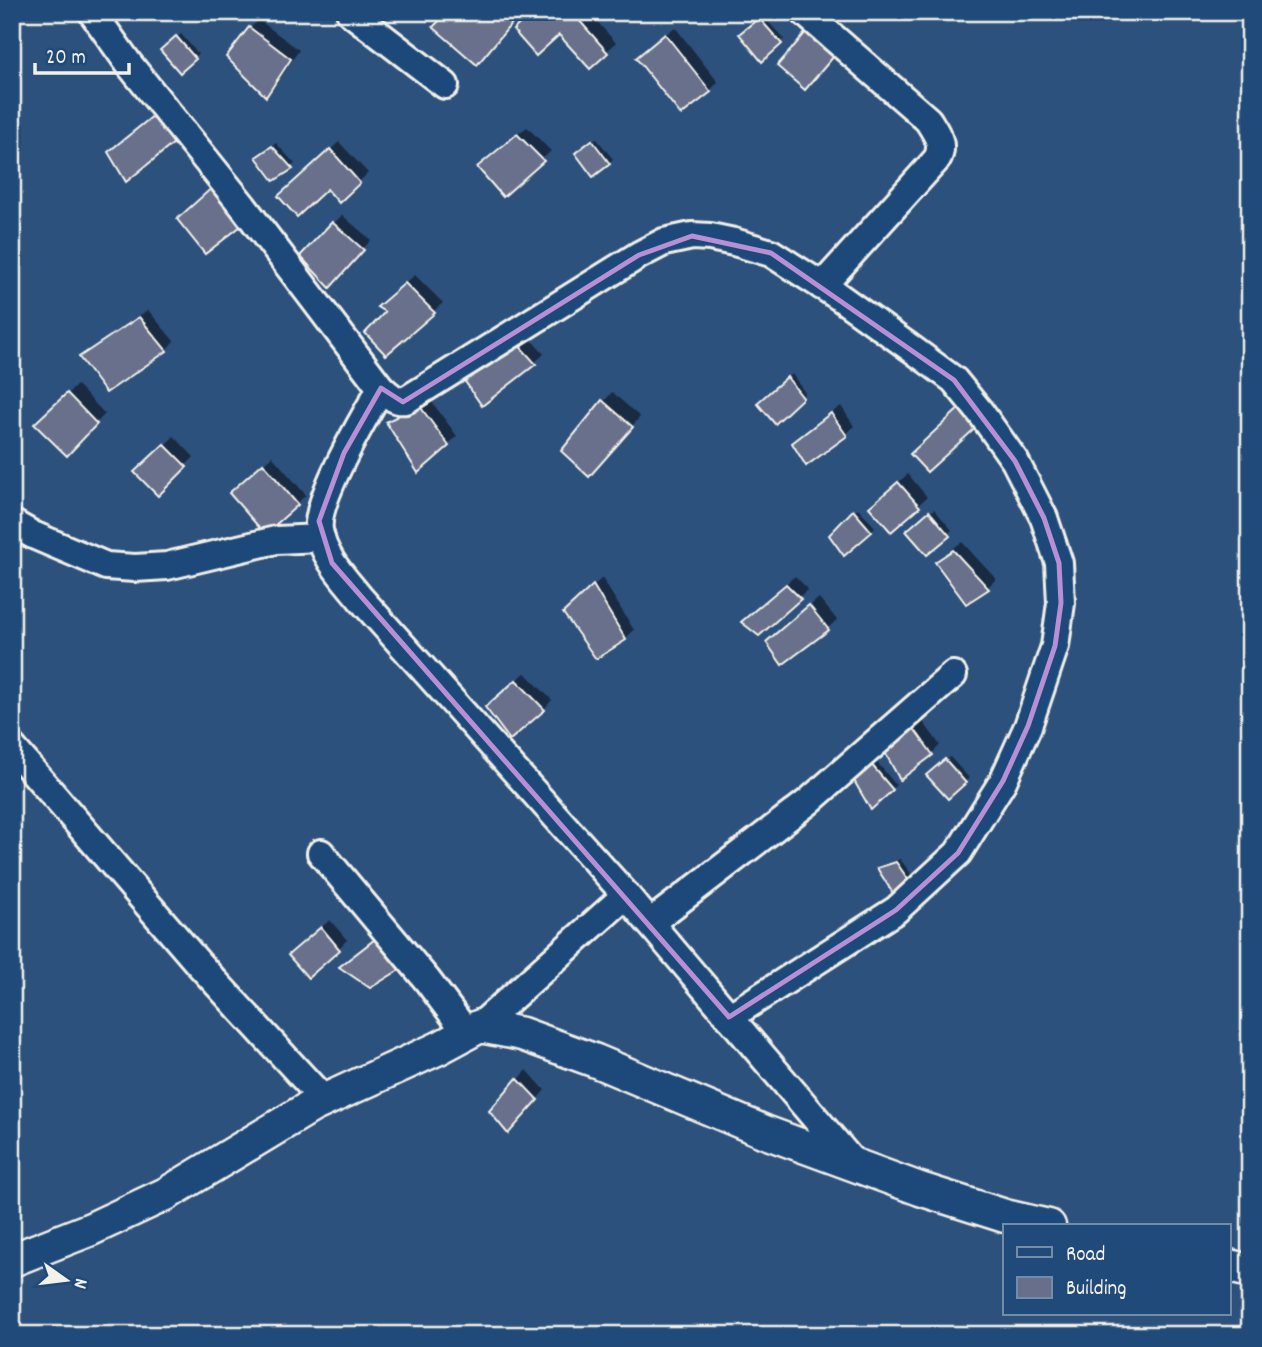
<svg xmlns="http://www.w3.org/2000/svg" width="1262" height="1347" font-family="Dekko,sans-serif">
<style>
.shadow{fill:#0007}
.building{fill:#676f8b;stroke:#f4f1e8;stroke-width:2}
.lines{fill:none;stroke-linecap:round;stroke-linejoin:round}
.minor-casing{stroke:#f4f1e8;stroke-width:32}
.tertiary-casing{stroke:#f4f1e8;stroke-width:37}
.minor{stroke:#1f4a7a;stroke-width:26}
.tertiary{stroke:#1f4a7a;stroke-width:32}
.marked{fill:none;stroke:#b88ed4;stroke-width:5;stroke-linejoin:round}
</style>
<rect width="100%" height="100%" fill="#2d517d"/>
<filter id="ink" filterUnits="userSpaceOnUse"><feTurbulence type="fractalNoise" baseFrequency=".0143" numOctaves="2"/><feDisplacementMap in="SourceGraphic" scale="14" xChannelSelector="R" yChannelSelector="G"/><feConvolveMatrix kernelMatrix="1 2 1 2 8 2 1 2 1" color-interpolation-filters="sRGB"/></filter>
<g filter="url(#ink)">
<g class="shadow">
<polygon points="450,12 519,12 520,13 485,54"/>
<polygon points="534,12 589,12 616,43 590,66 559,32"/>
<polygon points="862,12 875,12 870,19"/>
<polygon points="763,16 784,39 762,60 745,31"/>
<polygon points="259,20 299,50 275,86 266,94 250,28"/>
<polygon points="675,27 718,82 710,91 647,49"/>
<polygon points="181,34 198,54 180,71 163,50"/>
<polygon points="527,127 551,151 503,194 488,158"/>
<polygon points="596,138 613,159 609,163 581,150"/>
<polygon points="339,142 368,173 359,182 327,187 289,188"/>
<polygon points="276,143 295,164 274,178 262,153"/>
<polygon points="342,215 371,240 338,277 303,256"/>
<polygon points="415,275 443,303 386,352 388,298"/>
<polygon points="148,310 174,341 166,350 82,358 90,349"/>
<polygon points="527,335 544,354 535,362 482,404 466,380 474,372"/>
<polygon points="792,374 805,393 775,422 760,403"/>
<polygon points="77,385 105,414 67,453 45,415"/>
<polygon points="612,392 640,417 598,466 563,451"/>
<polygon points="429,398 457,436 448,445 388,423 396,414"/>
<polygon points="841,406 854,426 845,435 803,434"/>
<polygon points="174,436 194,457 158,494 137,472"/>
<polygon points="272,456 306,495 265,532 240,485"/>
<polygon points="908,474 927,497 891,530 880,498"/>
<polygon points="858,508 875,527 844,554 832,535"/>
<polygon points="934,509 952,530 927,553 909,531"/>
<polygon points="962,542 996,579 987,588 937,562 946,553"/>
<polygon points="795,576 808,589 759,634 752,613"/>
<polygon points="602,578 634,630 625,639 565,613"/>
<polygon points="819,598 837,620 828,628 783,663 777,634"/>
<polygon points="525,673 552,700 544,709 496,698"/>
<polygon points="919,716 940,745 932,754 884,747"/>
<polygon points="950,757 969,778 948,796 932,772"/>
<polygon points="876,761 896,785 871,807 859,775"/>
<polygon points="900,859 915,879 911,883 879,869 883,865"/>
<polygon points="330,920 347,940 339,948 299,946"/>
<polygon points="527,1070 545,1090 517,1123 491,1111"/>
</g>
<g class="building">
<polygon points="448,12 498,12 513,22 477,65 433,27"/>
<polygon points="532,12 572,12 608,53 590,69 559,35 536,56 513,30"/>
<polygon points="759,18 782,44 762,62 739,34"/>
<polygon points="249,27 291,59 266,97 226,57"/>
<polygon points="806,32 834,56 805,90 777,66"/>
<polygon points="665,34 711,92 681,115 636,58"/>
<polygon points="176,36 196,59 180,73 160,50"/>
<polygon points="158,112 180,138 126,182 108,152"/>
<polygon points="517,134 544,161 503,197 477,167"/>
<polygon points="592,140 610,164 593,177 575,153"/>
<polygon points="272,146 293,169 274,181 256,157"/>
<polygon points="330,149 360,183 339,203 327,189 297,217 278,196"/>
<polygon points="215,185 241,226 205,254 177,219"/>
<polygon points="332,222 364,250 330,288 300,256"/>
<polygon points="405,283 435,313 386,355 365,333 385,312 377,307"/>
<polygon points="139,317 167,351 106,393 79,357"/>
<polygon points="517,343 536,364 482,406 464,380"/>
<polygon points="787,377 803,398 775,424 757,403"/>
<polygon points="67,393 97,424 67,456 34,424"/>
<polygon points="602,400 633,427 589,477 561,451"/>
<polygon points="419,405 449,446 418,473 386,422"/>
<polygon points="963,405 980,424 927,472 910,454"/>
<polygon points="831,413 847,436 806,466 792,443"/>
<polygon points="164,444 187,467 158,496 134,472"/>
<polygon points="263,463 298,505 265,534 229,493"/>
<polygon points="898,482 920,507 891,532 869,507"/>
<polygon points="853,510 872,532 844,556 829,535"/>
<polygon points="929,511 950,536 927,555 906,531"/>
<polygon points="953,550 989,589 966,604 935,562"/>
<polygon points="786,584 801,599 759,636 741,622"/>
<polygon points="593,585 626,640 596,659 563,613"/>
<polygon points="809,605 829,630 782,665 766,642"/>
<polygon points="516,680 545,710 510,740 485,707"/>
<polygon points="910,723 933,755 900,780 882,747"/>
<polygon points="945,759 966,783 948,799 926,775"/>
<polygon points="871,764 893,790 871,810 853,779"/>
<polygon points="896,862 912,885 894,895 877,868"/>
<polygon points="321,927 340,950 308,978 288,955"/>
<polygon points="379,936 404,967 370,988 339,967"/>
<polygon points="517,1078 538,1100 508,1134 489,1111"/>
</g>
<g class="lines">
<defs>
<g id="minor">
<path d="M92 12 129 64 243 206 381 388C365 416 315 499 319 530 323 557 344 578 360 598L626 895 855 1165"/>
<polyline points="350,12 445,85"/>
<path d="M804 12 928 120C936 133 945 144 937 159L822 286"/>
<path d="M381 388C389 395 395 402 406 400L639 255 664 242 692 236 710 237 734 242 771 253 838 296 912 349 954 380 981 413 1015 461 1044 518 1059 563 1061 603 1055 646 1028 726 1003 781 958 853 896 910 729 1017"/>
<polyline points="12,523 33,535 106,566 135,568 167,566 276,540 321,538"/>
<polyline points="12,747 198,963 324,1100"/>
<polyline points="321,853 427,980 467,1033"/>
<polyline points="650,923 808,802 953,675"/>
<polyline points="480,1026 626,895"/>
</g>
<g id="tertiary">
<polyline points="12,1260 91,1229 166,1194 312,1106 439,1048 480,1026 522,1034 596,1061 765,1132 920,1189 1005,1216 1049,1226"/>
<polyline points="1229,1266 1250,1271"/>
</g>
</defs>
<use href="#minor" class="minor-casing"/>
<use href="#tertiary" class="tertiary-casing"/>
<use href="#minor" class="minor"/>
<use href="#tertiary" class="tertiary"/>
</g>
</g>
<path class="marked" d="M692 236 771 253 954 380 1015 461 1044 518 1059 563 1061 603 1055 646 1028 726 1003 781 958 853 896 910 729 1017 332 563 319 521 344 453 381 388 403 402 639 255Z"/>
<rect width="1262" height="1347" fill="none" stroke="#1f4a7a" stroke-width="42"/>
<rect x="21" y="21" width="1220" height="1305" fill="none" stroke="#f4f1e8" stroke-width="2.5" filter="url(#ink)"/>
<rect x="1003" y="1224" width="228" height="91" fill="#1f4a7a" stroke="#748da6" stroke-width="2"/>
<rect x="1017" y="1247" width="35" height="10" fill="#1f4a7a" stroke="#748da6" stroke-width="2"/>
<text x="1066" y="1260" font-size="21" fill="#f4f1e8">Road</text>
<rect x="1017" y="1277" width="35" height="21" fill="#676f8b" stroke="#748da6" stroke-width="2"/>
<text x="1066" y="1294" font-size="21" fill="#f4f1e8">Building</text>
<g transform="translate(66 1280) rotate(104)" stroke="#1f4a7a" stroke-width="5" paint-order="stroke">
<path d="M0-5L12 26L0 18L-12 26Z" fill="#f4f1e8"/>
<text y="-10" font-size="19" font-weight="bold" text-anchor="middle" fill="#f4f1e8">N</text>
</g>
<path d="M35 63v10h94v-10" fill="none" stroke="#f4f1e8" stroke-width="3.5"/>
<text x="46" y="63" font-size="21" fill="#f4f1e8" stroke="#1f4a7a" stroke-width="5" paint-order="stroke">20 m</text>
</svg>
